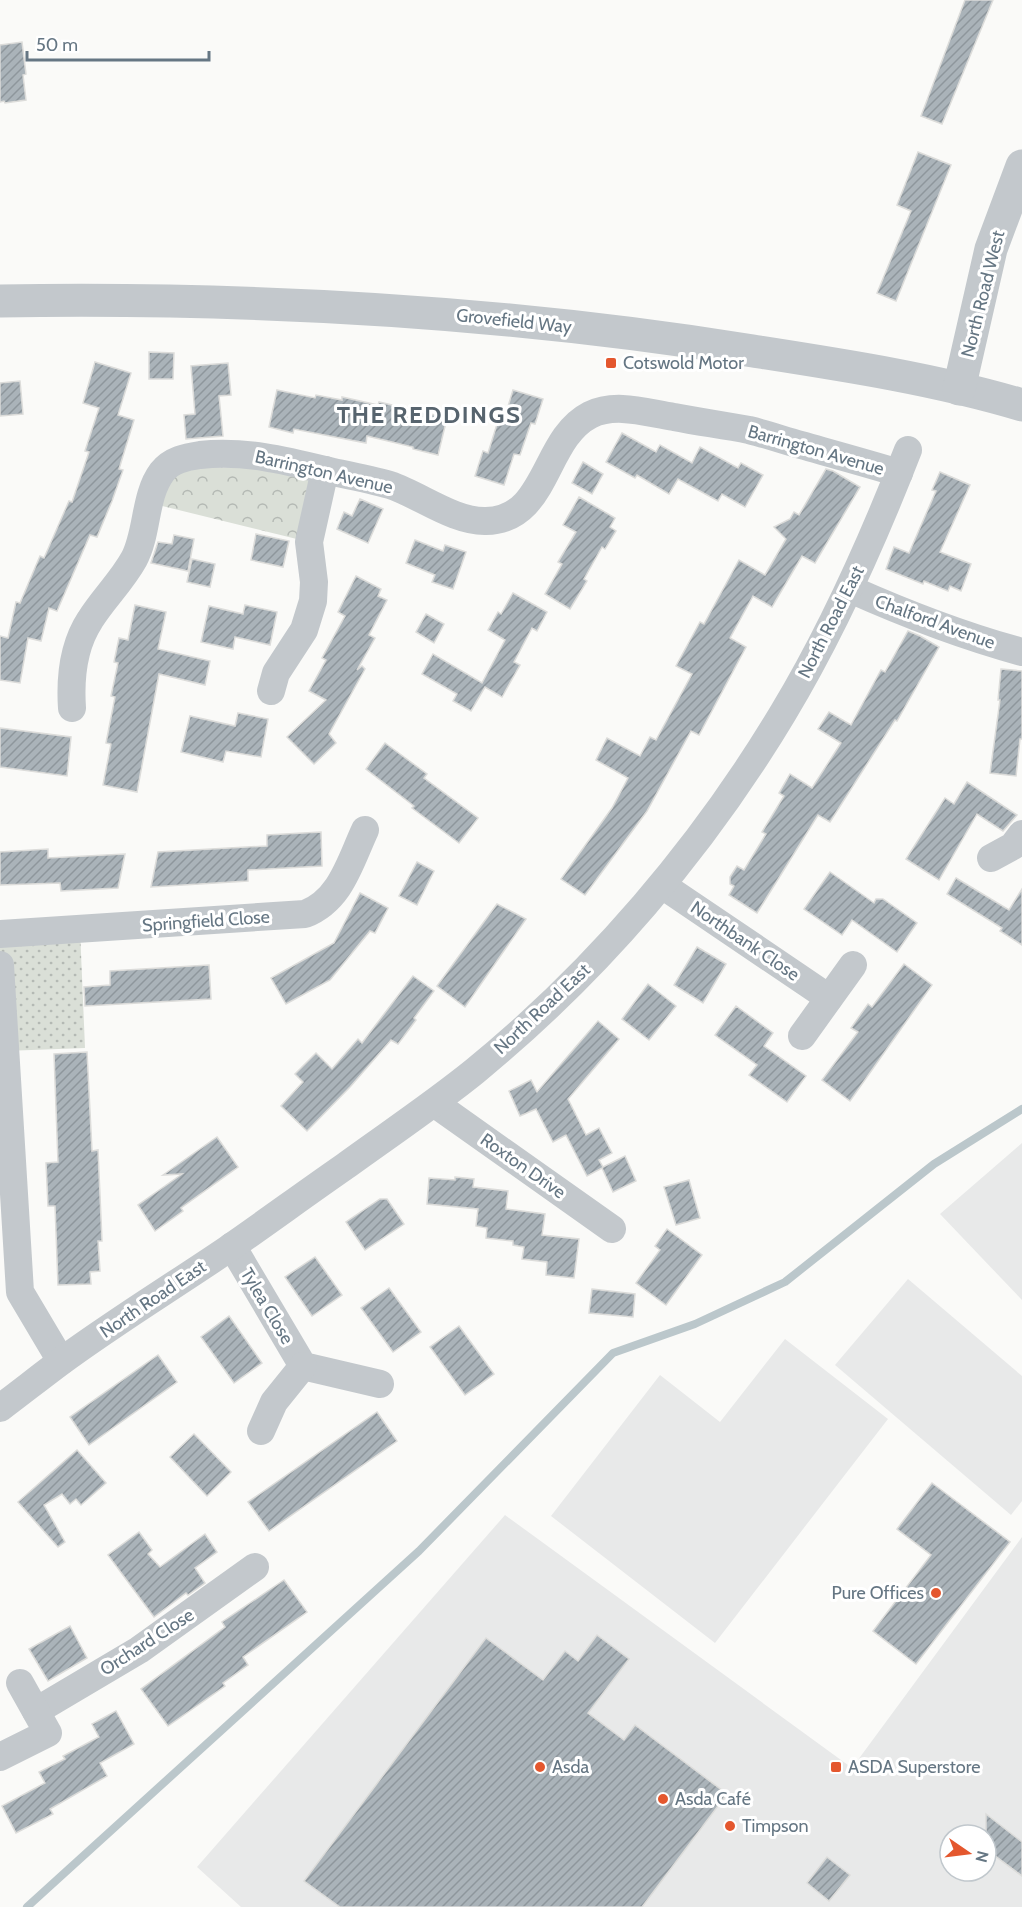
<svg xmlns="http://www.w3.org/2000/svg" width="1022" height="1907" font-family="Cabin,sans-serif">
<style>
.built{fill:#e8e9e9;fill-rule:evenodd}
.grass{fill:url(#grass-dots)}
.park{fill:url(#park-crowns)}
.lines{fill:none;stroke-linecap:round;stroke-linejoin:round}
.stream{stroke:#bbc7cb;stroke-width:8}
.building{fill:url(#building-hatch);stroke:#dcdcda;stroke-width:1.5}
.minor{stroke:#c3c8cc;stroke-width:28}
.tertiary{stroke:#c3c8cc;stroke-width:33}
.poi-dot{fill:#e4572e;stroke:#fff;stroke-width:2}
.labels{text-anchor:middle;stroke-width:6;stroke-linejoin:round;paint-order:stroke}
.street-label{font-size:18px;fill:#657683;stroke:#fff}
.poi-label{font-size:18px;fill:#657683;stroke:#fff;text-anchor:start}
.district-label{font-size:24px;font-weight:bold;letter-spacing:1.5px;fill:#57646e;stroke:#fff}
</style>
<defs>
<pattern id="grass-dots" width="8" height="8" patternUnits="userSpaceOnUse" patternTransform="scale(1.5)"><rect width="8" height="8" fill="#dadfd7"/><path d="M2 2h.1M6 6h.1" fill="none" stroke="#b4b9b4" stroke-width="1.8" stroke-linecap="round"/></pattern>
<pattern id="park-crowns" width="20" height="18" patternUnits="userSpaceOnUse" patternTransform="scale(1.5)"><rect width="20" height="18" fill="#dadfd7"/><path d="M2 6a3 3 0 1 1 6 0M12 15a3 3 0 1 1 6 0" fill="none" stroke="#b4b9b4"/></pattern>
<pattern id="building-hatch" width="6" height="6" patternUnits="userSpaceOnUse" patternTransform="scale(1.5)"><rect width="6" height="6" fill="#aab3b9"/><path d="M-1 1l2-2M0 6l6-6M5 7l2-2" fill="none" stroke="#8e969c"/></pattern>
</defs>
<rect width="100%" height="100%" fill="#fafaf8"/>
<g class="built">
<polygon points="1022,1143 1022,1300 940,1214"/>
<polygon points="908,1279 1022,1376 1022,1501 1011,1515 835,1365"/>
<polygon points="785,1339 888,1419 715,1643 551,1516 660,1375 720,1422"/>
<path d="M505 1515 852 1768 1022 1537V1907H241L197 1867ZM950 1835H986V1871H950Z"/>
</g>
<polygon class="grass" points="80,929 85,1048 5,1051 0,965 0,934"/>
<polygon class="park" points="167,466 325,470 309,542 150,503"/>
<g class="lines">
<polyline class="stream" points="27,1907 419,1551 613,1353 695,1324 785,1282 934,1164 1022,1109"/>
</g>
<g class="building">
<polygon points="965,0 993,0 942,124 921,116"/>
<polygon points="22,42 26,74 23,75 26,100 5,103 4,101 0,102 0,45"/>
<polygon points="918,152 951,165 896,301 877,293 911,211 897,205"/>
<polygon points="149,352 174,353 173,379 149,379"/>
<polygon points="95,362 131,373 118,415 134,420 119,469 123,470 112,501 97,537 90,535 57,611 49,608 41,641 28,638 20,683 0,680 0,636 8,638 16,602 20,603 40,556 44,558 69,501 72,502 89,452 85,451 99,408 83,403"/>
<polygon points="228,363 231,395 219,396 223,436 186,439 184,415 195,414 191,366"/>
<polygon points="20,381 23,414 0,416 0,383"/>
<polygon points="277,390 315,398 316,395 342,400 342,397 378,405 379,402 447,418 438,455 413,449 413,447 367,436 366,443 294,429 293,433 269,427"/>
<polygon points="513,390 543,399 535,424 531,423 520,455 514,454 504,485 475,476 483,451 488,453 498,421 503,423"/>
<polygon points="622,433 656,452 660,445 692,463 700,447 738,468 741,463 763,475 745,507 722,494 718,501 678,479 669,494 637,475 635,478 606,462"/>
<polygon points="583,462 603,474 592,494 572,483"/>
<polygon points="826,469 833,471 860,487 815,563 802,556 772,607 753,596 730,638 746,647 699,735 691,731 647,811 585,895 561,879 612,808 628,778 596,760 607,738 640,756 650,737 656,740 692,674 676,666 700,622 704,624 739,560 765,575 786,539 774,527 790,519 794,512 799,515"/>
<polygon points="940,472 970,485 940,552 971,564 961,591 950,586 948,591 924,581 923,584 886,569 894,547 909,553 936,491 932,490"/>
<polygon points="579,497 615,518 610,527 616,531 605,549 602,547 584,579 587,581 570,609 545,594 562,564 558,562 576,532 563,525"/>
<polygon points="360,499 383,509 368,543 337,529 344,512 352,516"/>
<polygon points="256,534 289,541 283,567 251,560"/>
<polygon points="174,535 194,539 188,571 151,563 158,542 172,544"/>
<polygon points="415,540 443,551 445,545 466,552 453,589 432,582 435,575 406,563"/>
<polygon points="192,559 215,564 210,587 187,582"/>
<polygon points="356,576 381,589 378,596 387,600 369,635 375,638 357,670 362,666 365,669 329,734 336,743 314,764 287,737 326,700 309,691 326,660 322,658 345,616 338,612"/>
<polygon points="513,593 547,612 537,631 532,628 514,662 520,665 502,697 485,687 471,711 453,701 457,694 422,674 433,654 482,683 505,640 488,630 498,612 501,614"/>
<polygon points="135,605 166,612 158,649 210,661 205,685 159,674 137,792 103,785 111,744 106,743 115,697 111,696 118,663 114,662 119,638 128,640"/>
<polygon points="245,605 277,612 270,645 235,637 233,649 201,642 209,606 243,614"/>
<polygon points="426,614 444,624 434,643 416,632"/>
<polygon points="908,631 920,636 939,647 897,721 895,720 830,822 818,815 757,913 729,895 734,886 730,884 730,877 737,866 744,870 766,834 762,832 784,796 779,793 790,774 812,788 841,743 818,729 829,712 851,725 881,670 885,672"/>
<polygon points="1001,669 1022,671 1022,739 1020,739 1016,776 990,773 1000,700 998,700"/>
<polygon points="238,713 268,719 261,757 226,751 223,762 181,752 190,716 235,726"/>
<polygon points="0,728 71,737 67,776 0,767"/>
<polygon points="385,743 427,774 424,778 478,818 459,843 412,808 414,806 366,769"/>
<polygon points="967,782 1017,815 1003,831 977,814 939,880 906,859 945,798 954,804"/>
<polygon points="321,832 322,866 248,870 248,881 151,887 158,852 267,846 267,835"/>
<polygon points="48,849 48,858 125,854 118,888 61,891 60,883 0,885 0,852"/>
<polygon points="417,862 434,871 417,905 399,896"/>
<polygon points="830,872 874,903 876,899 883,899 917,923 897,952 852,920 842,935 804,909"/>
<polygon points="956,878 1009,910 1022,889 1022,945 1000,931 1002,928 947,894"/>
<polygon points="360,893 388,908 375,933 370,931 330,980 286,1004 271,978 334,943"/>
<polygon points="497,904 526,919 465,1007 437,986"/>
<polygon points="697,947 726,964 703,1003 674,985"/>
<polygon points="904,964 932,985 850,1101 822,1080 858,1032 851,1028 868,1004 872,1007"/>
<polygon points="209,965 211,999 85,1006 84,987 110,985 110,971"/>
<polygon points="413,976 434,991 414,1018 416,1020 398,1044 391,1040 350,1087 307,1131 281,1106 303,1082 295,1074 316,1053 332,1069 358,1039 362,1043"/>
<polygon points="648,984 676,1006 649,1040 622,1019"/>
<polygon points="736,1006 773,1033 764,1046 806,1076 787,1102 749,1075 757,1065 715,1035"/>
<polygon points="598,1021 619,1039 568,1099 586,1135 599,1128 612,1153 599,1160 603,1167 625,1156 636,1181 613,1192 602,1168 587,1176 566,1135 553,1142 536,1109 520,1116 509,1091 531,1080 537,1092"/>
<polygon points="87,1052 92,1151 98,1150 102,1241 98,1241 100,1271 90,1272 91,1284 58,1285 55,1206 48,1206 46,1163 58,1162 54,1054"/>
<polygon points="217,1137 238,1167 181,1208 183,1211 155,1231 138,1205 182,1174 163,1175"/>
<polygon points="455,1177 474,1179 473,1187 508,1191 506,1209 545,1214 542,1235 579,1239 574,1278 546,1275 547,1262 522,1259 524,1247 513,1245 513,1241 486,1238 487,1228 476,1226 478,1209 427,1204 429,1178 455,1180"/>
<polygon points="689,1180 700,1218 676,1225 664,1187"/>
<polygon points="380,1199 387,1199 404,1224 365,1250 346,1222"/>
<polygon points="667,1229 702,1255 666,1305 636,1283 660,1250 655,1246"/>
<polygon points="315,1257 342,1295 312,1316 285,1277"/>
<polygon points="389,1288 421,1332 393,1352 361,1308"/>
<polygon points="592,1289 635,1294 633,1317 589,1313"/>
<polygon points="229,1316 262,1363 234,1383 201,1337"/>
<polygon points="459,1326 494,1374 465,1395 430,1347"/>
<polygon points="158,1355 177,1382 89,1445 70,1417"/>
<polygon points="377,1412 397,1441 269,1531 248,1502"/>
<polygon points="194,1434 231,1472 207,1496 170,1457"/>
<polygon points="77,1450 106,1483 81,1505 76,1499 70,1504 62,1494 44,1505 65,1542 58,1547 18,1502"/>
<polygon points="932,1483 1010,1542 916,1664 873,1631 931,1555 897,1529"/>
<polygon points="139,1532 152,1550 148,1554 160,1567 205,1534 217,1552 195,1568 205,1583 188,1595 186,1593 154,1617 108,1555"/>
<polygon points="284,1580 307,1612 243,1657 248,1665 223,1683 225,1686 168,1726 141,1689 225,1627 222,1622"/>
<polygon points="70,1626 87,1658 48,1681 29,1649"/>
<polygon points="597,1635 629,1659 588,1713 624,1740 635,1725 727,1794 642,1907 340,1907 304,1881 486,1638 543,1680 565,1651 578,1661"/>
<polygon points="116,1711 134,1744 100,1763 107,1776 50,1809 53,1814 16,1833 2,1806 45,1783 39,1772 65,1759 63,1756 99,1737 92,1724"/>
<polygon points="986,1814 1022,1842 1022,1876 986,1849"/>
<polygon points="827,1857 850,1875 829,1901 807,1883"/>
</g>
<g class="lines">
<g class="minor">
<path d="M850 589C906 614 963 636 1022 652"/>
<polyline points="271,691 276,673 304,630 313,601 314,582 309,542 325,470"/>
<path d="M72 708C70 678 73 646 90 620 103 599 122 581 134 559 148 533 144 496 162 472 171 460 186 457 200 455 246 450 288 461 333 472 352 476 372 480 390 485 420 495 454 522 486 521 548 520 543 439 590 415 616 402 647 413 674 417 699 422 724 425 749 430 766 434 783 440 801 445 833 454 866 463 899 473"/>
<polyline points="991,858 1013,846 1022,834"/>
<polyline points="662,885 829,998"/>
<path d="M0 934 305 914C341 900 350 862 365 830"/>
<polyline points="0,965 20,1292 61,1361"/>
<polyline points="802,1036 853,965"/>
<polyline points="434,1103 612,1229"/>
<polyline points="232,1246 303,1366 380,1384"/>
<path d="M0 1408C20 1393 39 1378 59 1363 113 1323 172 1287 228 1249 267 1222 305 1194 344 1167 388 1135 433 1105 475 1071 597 971 702 848 783 713 833 630 873 540 908 450"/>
<polyline points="261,1431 274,1402 303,1366"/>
<polyline points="36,1711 139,1650 255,1567"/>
<polyline points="0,1757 48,1733 20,1683"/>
</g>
<g class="tertiary">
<path d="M0 301C252 297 504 311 753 351 843 365 935 379 1022 405"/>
<polyline points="959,389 991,249 1022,166"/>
</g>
</g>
<g class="poi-dot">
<rect x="605" y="357" width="12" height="12" rx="3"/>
<circle cx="936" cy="1593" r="6"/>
<circle cx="540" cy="1767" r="6"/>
<rect x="830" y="1761" width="12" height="12" rx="3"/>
<circle cx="663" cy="1799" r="6"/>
<circle cx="730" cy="1826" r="6"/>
</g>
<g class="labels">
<g class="street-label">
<text transform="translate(983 294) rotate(-76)" y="6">North Road West</text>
<text transform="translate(514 321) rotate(6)" y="6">Grovefield Way</text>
<text transform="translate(816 450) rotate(16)" y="6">Barrington Avenue</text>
<text transform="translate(324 472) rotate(13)" y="6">Barrington Avenue</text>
<text transform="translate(831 622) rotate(-63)" y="6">North Road East</text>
<text transform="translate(935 622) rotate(20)" y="6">Chalford Avenue</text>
<text transform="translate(206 921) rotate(-4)" y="6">Springfield Close</text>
<text transform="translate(745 941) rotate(34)" y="6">Northbank Close</text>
<text transform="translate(542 1009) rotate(-43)" y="6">North Road East</text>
<text transform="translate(523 1166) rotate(35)" y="6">Roxton Drive</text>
<text transform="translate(153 1299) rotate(-34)" y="6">North Road East</text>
<text transform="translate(267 1306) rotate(59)" y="6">Tylea Close</text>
<text transform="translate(147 1642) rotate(-33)" y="6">Orchard Close</text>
</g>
<g class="poi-label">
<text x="623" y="369">Cotswold Motor</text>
<text x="924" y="1599" text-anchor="end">Pure Offices</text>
<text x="552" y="1773">Asda</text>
<text x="848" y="1773">ASDA Superstore</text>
<text x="675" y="1805">Asda Café</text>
<text x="742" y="1832">Timpson</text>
</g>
<g class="district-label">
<text x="429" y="423">THE REDDINGS</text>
</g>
</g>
<g transform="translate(968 1853) rotate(104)"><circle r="28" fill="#ffffff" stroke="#c1c8cd" stroke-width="1.5"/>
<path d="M0-4.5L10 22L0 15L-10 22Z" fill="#e4572e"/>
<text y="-9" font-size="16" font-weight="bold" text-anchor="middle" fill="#657683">N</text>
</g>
<path d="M27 51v9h182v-9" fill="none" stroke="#657683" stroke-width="3"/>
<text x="36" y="51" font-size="18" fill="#657683" stroke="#ffffff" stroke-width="4.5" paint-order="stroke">50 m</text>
</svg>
